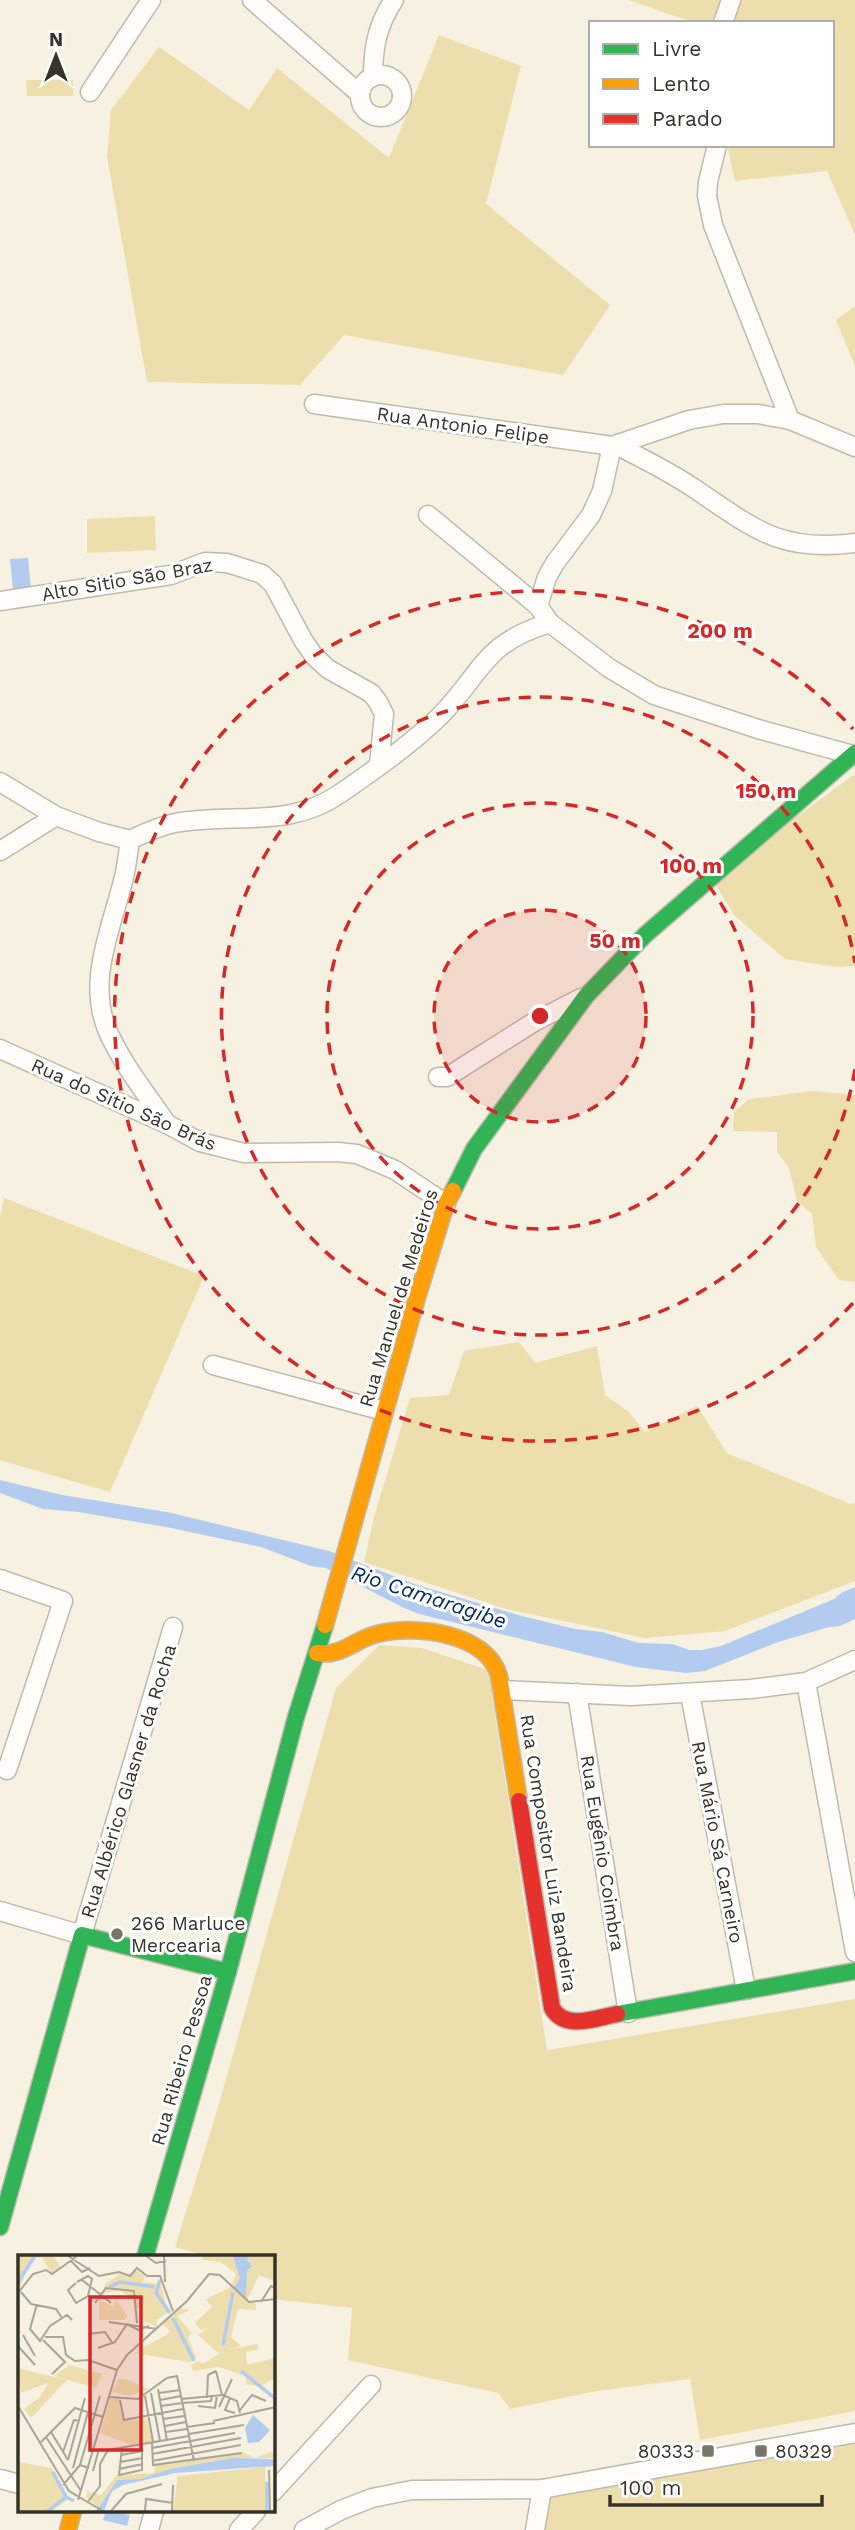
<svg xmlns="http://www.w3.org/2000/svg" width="855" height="2530" font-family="'Work Sans',sans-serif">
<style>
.green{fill:#eddfad}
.water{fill:#b2cbee}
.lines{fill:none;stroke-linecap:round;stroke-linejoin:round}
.street-casing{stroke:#bebbae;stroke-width:21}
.fast-casing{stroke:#bebbae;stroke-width:19}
.slow-casing{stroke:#bebbae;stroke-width:19}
.jam-casing{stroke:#bebbae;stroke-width:19}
.street{stroke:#fefdfa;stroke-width:18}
.fast{stroke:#30b455;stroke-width:16}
.slow{stroke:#ff9f0a;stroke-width:16}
.jam{stroke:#e5322d;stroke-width:16}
.ring{fill:none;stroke:#d62828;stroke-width:3.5;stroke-dasharray:12 9}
.poi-dot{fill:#797669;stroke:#fff;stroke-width:2.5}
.labels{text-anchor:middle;stroke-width:6;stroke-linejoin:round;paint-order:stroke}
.street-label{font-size:19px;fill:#363328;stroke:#fff}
.poi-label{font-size:19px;fill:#363328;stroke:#fff;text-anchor:start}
.water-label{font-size:21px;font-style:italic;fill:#002b68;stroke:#fff}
.inset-river{fill:none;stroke:#b2cbee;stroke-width:3.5}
.inset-road{fill:none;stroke:#a9a597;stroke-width:2}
.view{fill:#d62828;fill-opacity:0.15;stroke:#d62828;stroke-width:3.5}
.inset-edge{fill:none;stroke:#363328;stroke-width:3.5}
.centre{fill:#d62828;stroke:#fff;stroke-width:3.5}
.ring-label{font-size:21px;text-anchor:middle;font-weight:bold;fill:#d62828;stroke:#fff;stroke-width:6;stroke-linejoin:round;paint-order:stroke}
</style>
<rect width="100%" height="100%" fill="#f6f1e1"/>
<g class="green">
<polygon points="629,0 855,0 855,235 827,171 735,181 727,145 832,145 832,23 694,23"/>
<polygon points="439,35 521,66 486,204 610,305 563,375 344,335 300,385 147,382 107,157 111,110 159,47 249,110 277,68 389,158"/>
<polygon points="26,80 73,80 73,96 27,96"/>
<polygon points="855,306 855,366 836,320"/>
<polygon points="155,516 156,550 87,553 87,519"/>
<polygon points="855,774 855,966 837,967 785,959 734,915 712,878"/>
<polygon points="813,1091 855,1095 855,1282 839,1280 816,1247 812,1214 797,1201 789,1168 777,1152 777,1132 733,1131 734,1112 749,1099"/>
<polygon points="4,1198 204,1276 110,1492 0,1460 0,1217"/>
<polygon points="519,1342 535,1363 597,1346 605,1395 629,1412 645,1432 697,1406 727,1453 850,1504 855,1503 855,1581 725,1631 645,1638 506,1609 364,1562 374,1517 410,1398 449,1395 464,1351"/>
<polygon points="379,1645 422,1648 488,1670 547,2050 855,1999 855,2411 700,2440 690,2379 597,2391 510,2409 498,2393 348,2360 352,2308 273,2299 273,2257 211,2257 175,2247 219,2104 336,1688"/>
<polygon points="855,2437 855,2530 540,2530 545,2494"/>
</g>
<g class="water">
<polygon points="28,558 31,588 13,591 10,559"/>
<polygon points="0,1480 62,1495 167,1512 329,1551 417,1585 522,1616 575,1629 602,1632 639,1643 672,1644 689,1650 702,1650 721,1646 834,1599 843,1592 855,1587 855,1619 840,1626 829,1627 778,1642 705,1671 686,1673 636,1667 419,1614 404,1608 326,1568 311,1566 261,1547 166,1527 79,1512 43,1509 0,1493"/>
<polygon points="106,2511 130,2515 127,2526 103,2520"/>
</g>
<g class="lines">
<defs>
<g id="street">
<polyline points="252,0 360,94"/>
<polyline points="723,23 731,0"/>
<circle cx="381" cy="96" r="21"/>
<path d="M373 77C373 48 377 25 394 0"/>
<polyline points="90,92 151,0"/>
<polyline points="717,145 708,182 707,196 713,225 790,420"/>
<polyline points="314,404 612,446 689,420 723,414 758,414 790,420 855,447"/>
<path d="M616 445C642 458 668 471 692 487 752 527 778 553 855 543"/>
<polyline points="612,446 602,491 591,515 555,563 547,577 538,606 550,623 609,668 654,695 758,729 853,755"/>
<polyline points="428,515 538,606"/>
<polyline points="0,601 171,575 205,562 227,563 262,574 273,584 303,640 314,656 328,669 371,693 378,702 384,714 379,765"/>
<polyline points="0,782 56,816 99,832 130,840"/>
<path d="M130 840C145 833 159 826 175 823 234 812 288 830 341 793 374 770 410 745 439 717 483 673 482 643 550 623"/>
<path d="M130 840C128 852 127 865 124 877 112 928 85 982 109 1034 124 1066 147 1095 167 1124"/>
<polyline points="0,851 56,816"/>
<polyline points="0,1049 167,1124 200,1142 244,1153 338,1152 357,1154 395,1170 446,1204"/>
<polyline points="438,1077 447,1077 534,1022 581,998"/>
<polyline points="213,1365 384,1411"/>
<polyline points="0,1579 63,1601 7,1770"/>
<polyline points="806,1682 855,1952"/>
<polyline points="502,1690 631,1696 751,1689 806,1682 855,1660"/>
<polyline points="577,1693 628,2013"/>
<polyline points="690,1694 746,1990"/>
<polyline points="0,1911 82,1935 173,1627"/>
<polyline points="0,2479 19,2484"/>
<polyline points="273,2492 371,2385"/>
<polyline points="149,2530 154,2511"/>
<polyline points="239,2530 256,2511"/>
<polyline points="304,2530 341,2510 372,2498 412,2490 542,2489 855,2433"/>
<polyline points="535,2530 542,2489"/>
</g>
<g id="fast">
<polyline points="453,1191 474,1149 586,996 645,935 855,753"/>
<polyline points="617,2014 855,1971"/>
<polyline points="0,2227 82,1935 228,1972"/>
<polyline points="145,2257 228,1972 296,1717 325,1625"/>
</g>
<g id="slow">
<polyline points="325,1625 416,1301 446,1204 453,1191"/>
<path d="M317 1653C342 1657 355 1639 377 1634 415 1624 487 1633 499 1676L519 1801"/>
<polyline points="68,2530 73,2511"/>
</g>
<path id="jam" d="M519 1801 552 2008C565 2031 596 2018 617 2014"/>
</defs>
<use href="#street" class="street-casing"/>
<use href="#fast" class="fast-casing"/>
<use href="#slow" class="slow-casing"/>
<use href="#jam" class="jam-casing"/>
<use href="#street" class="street"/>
<use href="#fast" class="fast"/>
<use href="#slow" class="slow"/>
<use href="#jam" class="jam"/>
</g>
<circle cx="540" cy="1016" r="106" fill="#d62828" fill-opacity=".12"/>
<g class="ring">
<circle cx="540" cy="1016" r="106"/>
<circle cx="540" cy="1016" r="213"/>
<path d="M855 1069A319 319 0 1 1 855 963"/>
<path d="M853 1303A425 425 0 1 1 853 729"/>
</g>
<g class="poi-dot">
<circle cx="117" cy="1934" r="7"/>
<rect x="701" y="2444" width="14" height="14" rx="3.5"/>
<rect x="754" y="2444" width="14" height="14" rx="3.5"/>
</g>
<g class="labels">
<g class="street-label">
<text transform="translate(463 425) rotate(8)" y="7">Rua Antonio Felipe</text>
<text transform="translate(127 579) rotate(-10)" y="7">Alto Sitio São Braz</text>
<text transform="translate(124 1104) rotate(24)" y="7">Rua do Sítio São Brás</text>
<text transform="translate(398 1298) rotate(-73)" y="7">Rua Manuel de Medeiros</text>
<text transform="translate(128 1781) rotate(-73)" y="7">Rua Albérico Glasner da Rocha</text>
<text transform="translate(718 1842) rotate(79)" y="7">Rua Mário Sá Carneiro</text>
<text transform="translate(549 1853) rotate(81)" y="7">Rua Compositor Luiz Bandeira</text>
<text transform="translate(603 1853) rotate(81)" y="7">Rua Eugênio Coimbra</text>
<text transform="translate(181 2060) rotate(-74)" y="7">Rua Ribeiro Pessoa</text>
</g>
<g class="poi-label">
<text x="131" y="1930">266 Marluce<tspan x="131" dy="22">Mercearia</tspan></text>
<text x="694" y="2458" text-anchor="end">80333</text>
<text x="775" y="2458">80329</text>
</g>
<g class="water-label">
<text transform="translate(429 1597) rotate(18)" y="7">Rio Camaragibe</text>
</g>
</g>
<g transform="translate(18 2255)">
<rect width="257" height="257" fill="#f6f1e1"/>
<path d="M0 1H36L42 12 33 18 24 2 14 3 0 37ZM183 1H257L256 26 241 20 229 45 238 49V55L220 54 213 82 223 91 200 98 180 80 190 73 183 75 177 68 194 52 188 44 213 32 218 19 203 7 185 5ZM118 15 127 22 125 27 143 29 150 57 139 65V72L124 65 122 53H116L115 44 102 36 84 38 87 29 102 19 111 22ZM98 44 109 61 106 65H81V45L95 51ZM160 53 173 55 159 61 174 78 170 82 178 103 172 107 116 98 153 77 144 69ZM239 89 241 94 228 97 229 110 257 103V123L243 131 229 130 227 121 201 112 175 116 173 110 180 106 185 109 205 96ZM51 110 84 119 78 133 49 125 13 163 6 154 22 142 30 128 3 138 0 113 48 125 36 121ZM100 124H108L131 134 111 141 94 137ZM101 143 105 166 129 164 134 186 114 190 82 178 92 144ZM254 197 257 203H214L152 214 122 224 99 225 80 252 68 242 69 236 83 240 99 220 136 218 137 210 226 198 237 203ZM0 207 34 213 49 245 33 256H0ZM247 212 248 256H155L160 221Z" fill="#eddfad"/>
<path d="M215 1H231L229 5 234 11 229 16 228 43 216 33 222 23ZM235 160 252 175 241 187 230 188 227 173ZM214 203 257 204V211L157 218 105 230 94 236 86 256H78L99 225 122 224 152 214Z" fill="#b2cbee"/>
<path class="inset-river" d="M142 25 138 38 152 58M0 27 17 1M91 32 102 27 136 32M155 63 176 106M205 90 215 37M223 116 258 144M35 217 48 242M30 256 48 242 56 246M249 256V227"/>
<path class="inset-road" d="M50 1 81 21 101 17 112 21 119 13 129 21H142L155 56M128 1 138 8 148 6M146 1 147 27M53 6 64 17 72 13M64 25 93 48M58 28 50 35 58 48 70 41 74 24 70 21 59 27M3 37 13 49 38 54 44 63M0 38 15 19 28 15 34 19 58 2M243 47 253 31 258 33M77 48 88 33 116 36 119 68M19 49 12 74 22 86 32 71 49 60 54 65M91 67 139 74M109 69 120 75 131 71M70 79 87 77 95 89M5 80 17 101M27 82H45L48 100 57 106 70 105 99 115M25 85 47 107 34 119M0 91 17 110M80 93 97 87 109 69M198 116 204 140M140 134 149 186M133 138 142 186M141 138 162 135M127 141 135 187M91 142 120 144 149 123 159 121 176 206M189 143 190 120 198 116M212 143 207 155 217 158M163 144 205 140 219 146 222 158M102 145 106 165 165 154M142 145 163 141M164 148 193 146 194 140M0 151 51 236 85 256M143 151 164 148M180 151 197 153 199 140M201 152 214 124M222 155 234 140 248 146M145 164 166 161M195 166 258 152M147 171 168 167M169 172 197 168M33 177 50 205M148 177 169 174M171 179 226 170M28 182 63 236M23 187 57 153 85 162M134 188 135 210 224 198M104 193 101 220 124 215V189M134 193 217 178M45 197 56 165 61 166M134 199 223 183M103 200 125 196M50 205 67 143M134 206 223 190M102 207 125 203M62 210 82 141M55 213 70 157M101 214 125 209M251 215 252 256M75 216 81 194M45 230 62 210 71 213M60 245 99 115 109 100 169 46 191 19 202 20 231 47 258 44M69 248 82 231V209L90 195 171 181M93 256 108 239 144 229M127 256 128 244 155 248M154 256 155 230"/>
<path class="view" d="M72 42H123V195H72Z"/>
<rect width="257" height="257" class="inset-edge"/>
</g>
<circle cx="540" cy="1016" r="10" class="centre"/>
<g class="ring-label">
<text x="720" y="638">200 m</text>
<text x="766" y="798">150 m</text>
<text x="691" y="873">100 m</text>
<text x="615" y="948">50 m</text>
</g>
<rect x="589" y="21" width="245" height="126" fill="#ffffff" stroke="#afada9" stroke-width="2"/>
<rect x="603" y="44" width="35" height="10" fill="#30b455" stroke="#afada9" stroke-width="2"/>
<text x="652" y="56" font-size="21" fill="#363328">Livre</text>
<rect x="603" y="79" width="35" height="10" fill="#ff9f0a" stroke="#afada9" stroke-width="2"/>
<text x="652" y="91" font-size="21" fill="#363328">Lento</text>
<rect x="603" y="114" width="35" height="10" fill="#e5322d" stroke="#afada9" stroke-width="2"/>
<text x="652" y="126" font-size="21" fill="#363328">Parado</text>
<g transform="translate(56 56)" stroke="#ffffff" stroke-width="5" paint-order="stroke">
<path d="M0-5L12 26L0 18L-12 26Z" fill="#363328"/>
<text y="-10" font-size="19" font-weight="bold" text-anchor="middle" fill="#363328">N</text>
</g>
<path d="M610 2495v10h212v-10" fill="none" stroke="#363328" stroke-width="3.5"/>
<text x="620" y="2495" font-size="21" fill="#363328" stroke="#ffffff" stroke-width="5" paint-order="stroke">100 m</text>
</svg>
